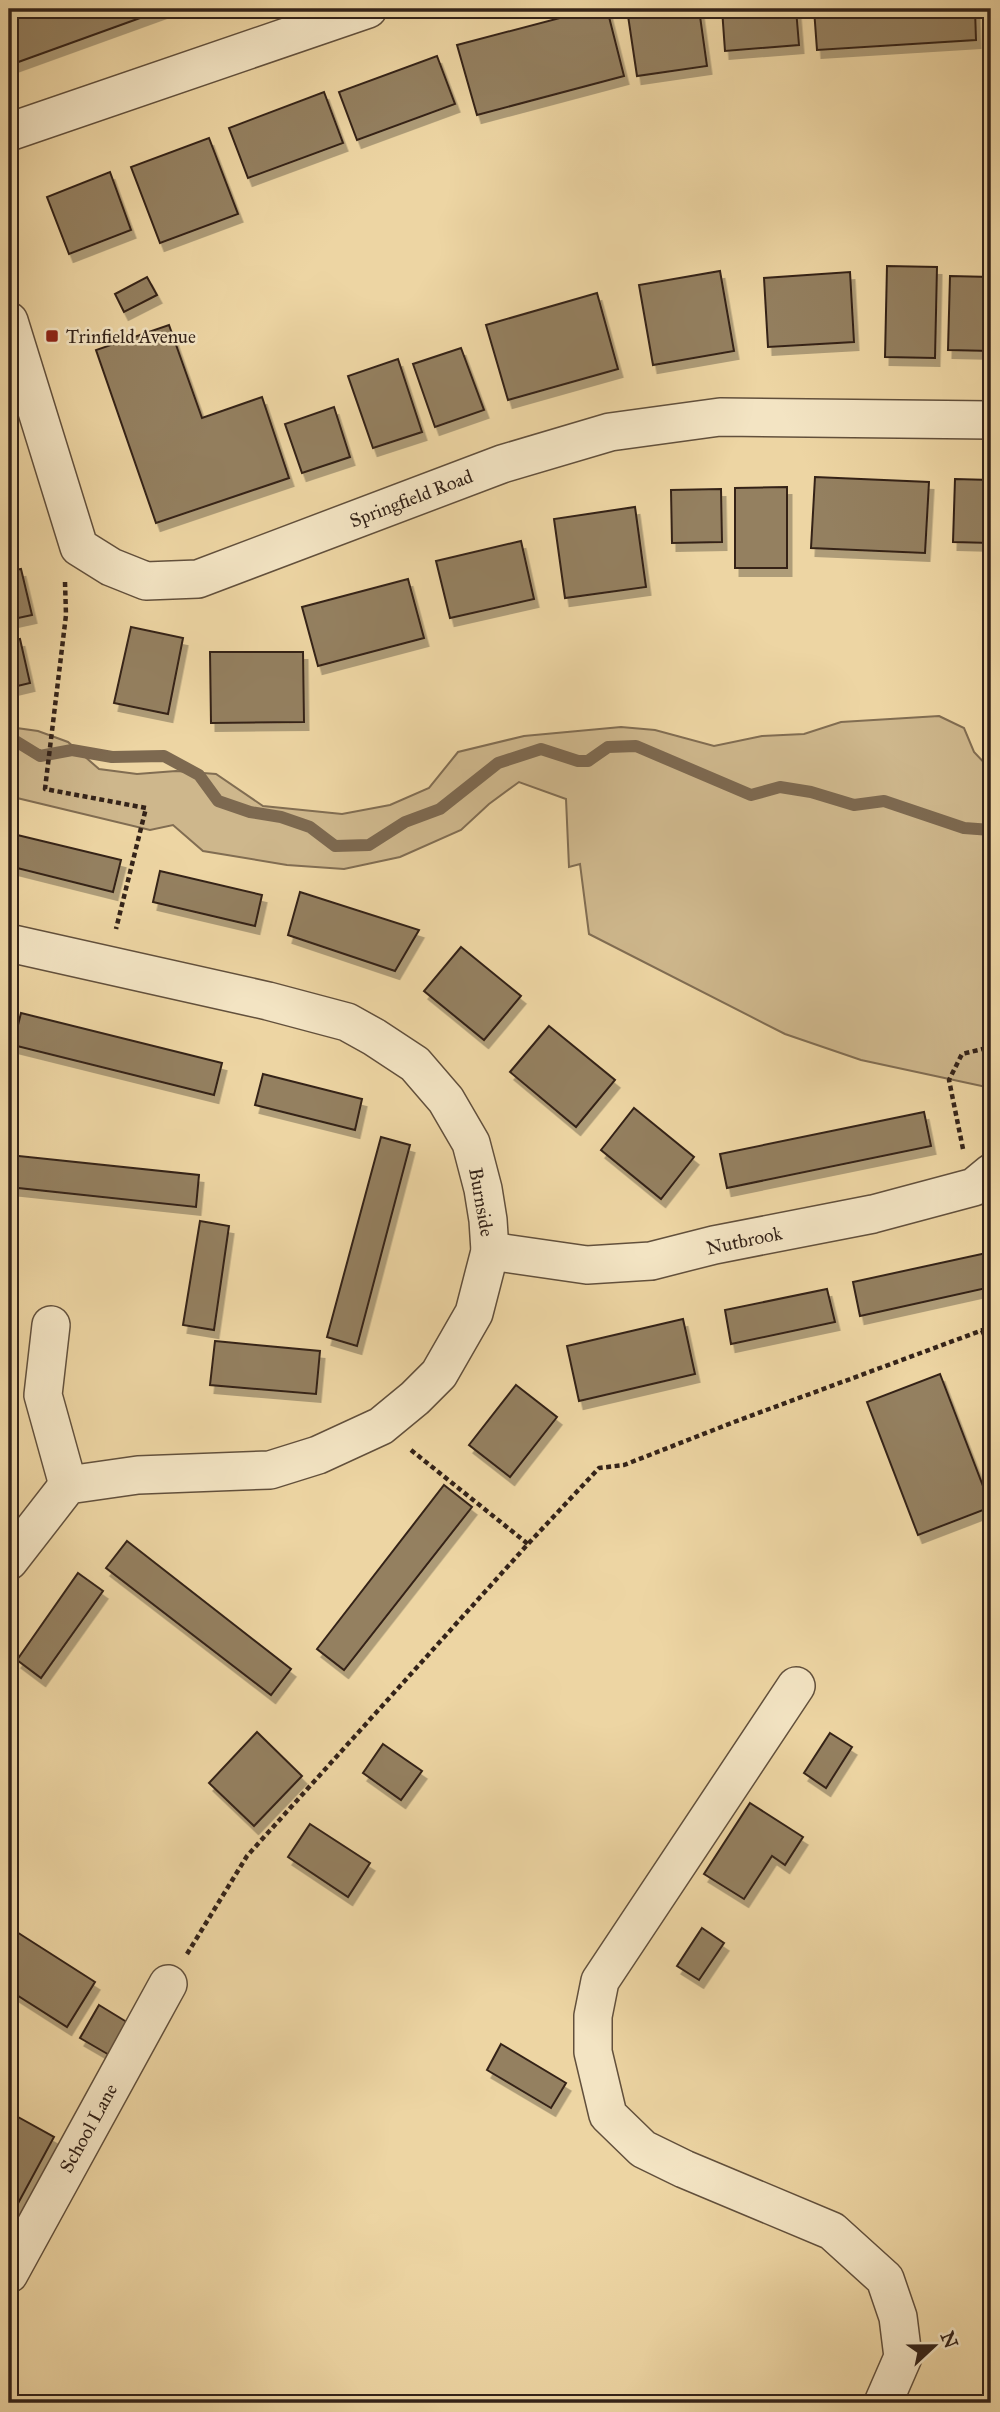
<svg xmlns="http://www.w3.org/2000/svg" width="1000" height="2412" font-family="'IM FELL Great Primer',serif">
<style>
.green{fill:#ceb78c;stroke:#816d52;stroke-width:2}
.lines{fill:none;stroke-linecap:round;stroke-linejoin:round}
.stream{stroke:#7d6950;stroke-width:12}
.building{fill:#948061;stroke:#342319;stroke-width:2;filter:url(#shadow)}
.minor-casing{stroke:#62503c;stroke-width:40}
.path{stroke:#342319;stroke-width:4.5;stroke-dasharray:5 3.5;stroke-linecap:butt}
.minor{stroke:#f3e4c3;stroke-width:37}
.poi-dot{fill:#8f2418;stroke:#f3e4c3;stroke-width:2.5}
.labels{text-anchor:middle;stroke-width:5;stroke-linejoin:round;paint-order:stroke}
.poi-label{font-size:19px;fill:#342319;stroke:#f3e4c3;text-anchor:start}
.street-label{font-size:19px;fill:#342319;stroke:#f3e4c3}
</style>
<defs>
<filter id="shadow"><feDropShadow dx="4.5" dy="8" stdDeviation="0" flood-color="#0004"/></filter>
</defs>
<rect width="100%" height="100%" fill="#edd5a3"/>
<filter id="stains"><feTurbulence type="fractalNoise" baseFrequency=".00286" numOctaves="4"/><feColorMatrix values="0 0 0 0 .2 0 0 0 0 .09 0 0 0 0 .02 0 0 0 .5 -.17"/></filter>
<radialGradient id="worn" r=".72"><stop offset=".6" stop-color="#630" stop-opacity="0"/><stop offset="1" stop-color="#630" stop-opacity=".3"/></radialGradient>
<polygon class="green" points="939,716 964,728 974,752 991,770 991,1088 861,1060 785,1034 589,934 580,864 569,867 566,799 519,782 489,804 461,830 400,857 344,869 287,865 203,851 173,825 150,830 17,798 9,794 9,727 38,731 68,742 99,769 137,774 176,771 216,774 263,806 342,814 390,805 429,788 458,752 524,736 621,727 655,730 714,746 762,736 804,734 841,722"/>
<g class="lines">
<polyline class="stream" points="9,737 40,756 72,750 112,757 164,756 199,775 218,801 250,812 281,817 310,827 335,846 369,845 405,822 440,809 498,763 541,749 578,761 588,761 608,747 636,746 751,795 780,787 811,792 854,805 884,801 964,828 991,830"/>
</g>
<g class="building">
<polygon points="9,9 165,9 10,65"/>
<polygon points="594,9 607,9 624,76 477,115 457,45"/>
<polygon points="627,9 699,9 707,66 637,76"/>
<polygon points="722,9 796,9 799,45 725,51"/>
<polygon points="814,9 975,9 976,40 817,50"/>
<polygon points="437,56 455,104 357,140 339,92"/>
<polygon points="324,92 343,143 248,178 229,128"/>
<polygon points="209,138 238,214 160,243 131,167"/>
<polygon points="110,172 131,230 69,254 47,197"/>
<polygon points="887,266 937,267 935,358 885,357"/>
<polygon points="720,271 734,351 653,365 639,285"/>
<polygon points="850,272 854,342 768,347 764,278"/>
<polygon points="950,276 991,277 991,351 948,350"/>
<polygon points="147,277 157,295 124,312 115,294"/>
<polygon points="597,293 618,369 508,400 486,325"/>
<polygon points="169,325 202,418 262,397 289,478 156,523 96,350"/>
<polygon points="461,348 484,410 435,427 413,364"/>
<polygon points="398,359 422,432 373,448 348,376"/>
<polygon points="334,407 350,457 302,473 285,424"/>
<polygon points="815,477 929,482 925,553 811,548"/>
<polygon points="955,479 991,480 991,543 953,542"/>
<polygon points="787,487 787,568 735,568 735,488"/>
<polygon points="721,489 722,542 672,543 671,490"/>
<polygon points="635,507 646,587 565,598 554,519"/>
<polygon points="521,541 534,599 450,618 436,561"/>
<polygon points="21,569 32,615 9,620 9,571"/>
<polygon points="408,579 424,638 318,666 302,607"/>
<polygon points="131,627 183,638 168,714 114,703"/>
<polygon points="20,639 30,683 9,688 9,641"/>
<polygon points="210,652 303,652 304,722 211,723"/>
<polygon points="9,833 121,860 113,892 9,866"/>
<polygon points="160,871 262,895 255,926 153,902"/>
<polygon points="300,892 419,930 395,971 288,935"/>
<polygon points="461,947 521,996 484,1040 424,991"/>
<polygon points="21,1013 222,1063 214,1095 13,1045"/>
<polygon points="549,1026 615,1080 576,1127 510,1072"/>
<polygon points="263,1074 362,1099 355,1130 255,1105"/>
<polygon points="634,1108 694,1157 661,1199 601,1150"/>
<polygon points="924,1112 931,1146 727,1188 720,1154"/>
<polygon points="381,1137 410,1145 357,1346 327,1337"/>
<polygon points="9,1155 199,1175 196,1207 9,1187"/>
<polygon points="200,1221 229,1226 214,1330 183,1325"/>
<polygon points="991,1252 991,1287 860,1316 853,1282"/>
<polygon points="827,1289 835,1322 731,1344 725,1310"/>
<polygon points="683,1319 695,1374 579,1401 567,1346"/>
<polygon points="215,1341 320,1351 316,1394 210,1385"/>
<polygon points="940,1374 991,1507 918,1535 867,1402"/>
<polygon points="516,1385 557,1417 510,1477 469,1445"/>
<polygon points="444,1485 472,1507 344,1670 317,1649"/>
<polygon points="127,1541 291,1669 271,1695 106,1568"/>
<polygon points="78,1573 103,1591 41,1678 17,1660"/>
<polygon points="257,1732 302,1776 254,1826 209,1783"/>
<polygon points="830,1733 852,1747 826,1788 804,1773"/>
<polygon points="383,1744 422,1771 401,1800 363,1773"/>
<polygon points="750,1803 803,1837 785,1865 772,1856 744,1899 704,1874"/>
<polygon points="310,1824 370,1863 348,1897 288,1857"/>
<polygon points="9,1927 95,1982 67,2027 9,1990"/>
<polygon points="702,1928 724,1943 699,1980 677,1966"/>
<polygon points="99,2005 130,2024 111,2056 80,2038"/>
<polygon points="501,2044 566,2083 551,2108 487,2070"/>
<polygon points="9,2112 54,2137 9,2220"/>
</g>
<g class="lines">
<defs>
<g id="minor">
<polyline points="9,132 368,9"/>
<polyline points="9,321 79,547 111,567 146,581 198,579 502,464 610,432 720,417 991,420"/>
<polyline points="9,943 268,1001 347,1022 374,1037 415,1064 446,1100 471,1143 483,1189 488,1220 490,1251 474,1313 439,1374 415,1398 381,1426 318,1455 270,1470 138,1475 68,1485 9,1561"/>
<polyline points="490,1251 587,1265 651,1261 714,1245 873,1214 974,1187 991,1173"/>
<polyline points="51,1325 43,1395 68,1485"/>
<polyline points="796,1686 600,1981 593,2016 593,2052 608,2115 643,2149 684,2169 832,2231 885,2279 898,2317 903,2357 883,2403"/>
<polyline points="9,2274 168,1984"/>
</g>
</defs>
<use href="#minor" class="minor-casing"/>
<g class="path">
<polyline points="65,582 66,615 45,789 146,808 116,929"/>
<polyline points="963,1149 949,1080 962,1054 991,1047"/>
<polyline points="982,1330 991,1351"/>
<polyline points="411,1450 528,1544"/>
<polyline points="187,1954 247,1856 528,1544 599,1468 624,1465 734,1422 991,1327"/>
</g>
<use href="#minor" class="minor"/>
</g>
<rect class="poi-dot" x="45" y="329" width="14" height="14" rx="3.5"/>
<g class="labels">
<g class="poi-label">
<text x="66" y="343">Trinfield Avenue</text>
</g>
<g class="street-label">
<text transform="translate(411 498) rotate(-21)" y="7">Springfield Road</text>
<text transform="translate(482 1202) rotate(80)" y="7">Burnside</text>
<text transform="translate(744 1240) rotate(-12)" y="7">Nutbrook</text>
<text transform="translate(88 2128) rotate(-61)" y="7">School Lane</text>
</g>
</g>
<rect width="1000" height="2412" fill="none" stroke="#edd5a3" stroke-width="35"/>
<rect x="10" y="10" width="979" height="2391" fill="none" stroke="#342319" stroke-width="3.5"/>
<rect x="18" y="18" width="965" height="2377" fill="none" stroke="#342319" stroke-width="2"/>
<g transform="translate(934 2346) rotate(68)" stroke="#f3e4c3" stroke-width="5" paint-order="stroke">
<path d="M0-5L12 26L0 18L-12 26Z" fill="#342319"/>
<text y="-10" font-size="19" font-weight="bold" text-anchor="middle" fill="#342319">N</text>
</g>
<rect width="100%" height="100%" filter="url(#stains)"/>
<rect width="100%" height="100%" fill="url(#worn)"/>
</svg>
